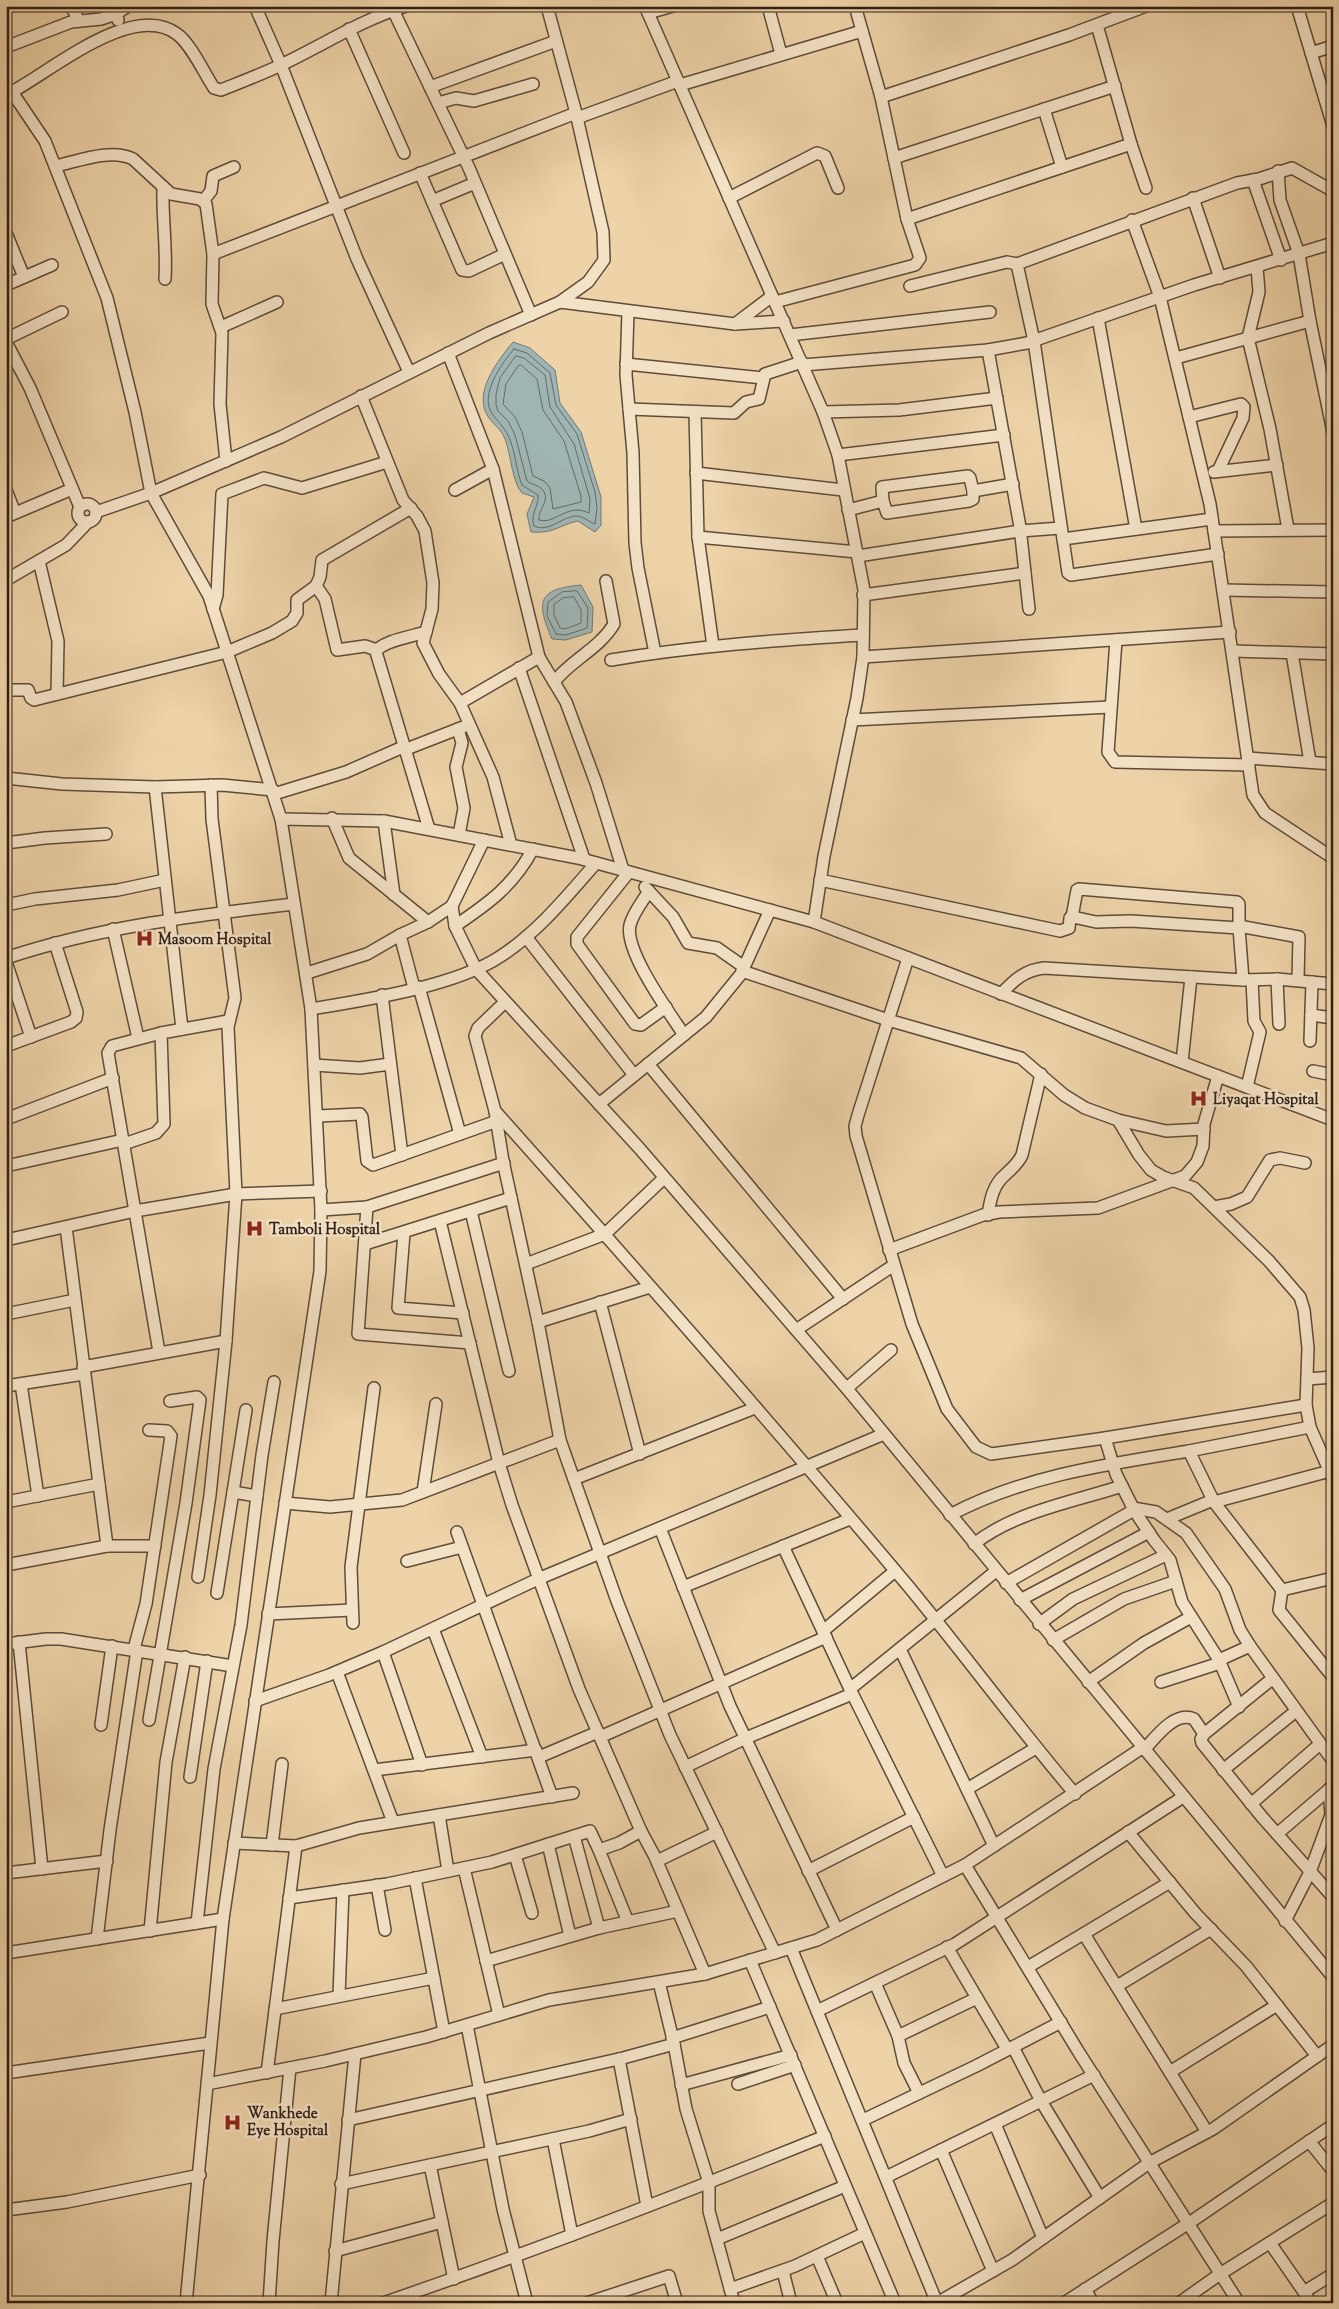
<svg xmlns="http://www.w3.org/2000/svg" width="1339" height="2309" font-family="'Sorts Mill Goudy',serif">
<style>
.water{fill:#9fb5b3;stroke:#727974}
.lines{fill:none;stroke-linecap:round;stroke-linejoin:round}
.shore{stroke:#676a64;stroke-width:1}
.minor-casing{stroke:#5f4b3a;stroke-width:14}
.minor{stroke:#f4e2c6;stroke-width:11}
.labels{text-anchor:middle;stroke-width:5;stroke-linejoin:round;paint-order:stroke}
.poi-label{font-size:15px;font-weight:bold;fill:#2f1e16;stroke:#f4e2c6;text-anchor:start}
</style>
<rect width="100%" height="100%" fill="#eed3a8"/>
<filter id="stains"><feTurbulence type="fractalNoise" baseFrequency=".004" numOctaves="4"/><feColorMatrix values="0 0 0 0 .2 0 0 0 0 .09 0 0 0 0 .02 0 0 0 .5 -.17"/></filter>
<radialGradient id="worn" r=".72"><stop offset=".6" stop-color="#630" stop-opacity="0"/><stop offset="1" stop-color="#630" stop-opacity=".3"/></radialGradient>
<g class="water">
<path d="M513 342 530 348 555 370 560 403 581 432 601 497V525L595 532 578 521C559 525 554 534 531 532L527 514 534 497 522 493 518 487C511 472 511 455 505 439 501 429 494 425 489 418 471 394 499 359 513 342Z"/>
<path d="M581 585 593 607 592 632 566 640 552 639C536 602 537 589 581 585Z"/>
</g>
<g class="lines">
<g class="shore">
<path d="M514 349 527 353 550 373 556 405 577 434 595 492 597 508 595 524C589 522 583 516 576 516 561 517 549 533 534 526 530 513 539 507 538 495L522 485C516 470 516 455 510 440 506 429 500 424 493 415 478 396 502 363 514 349Z"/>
<path d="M516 356 524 358 545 375 550 407 574 444 590 499 589 513C586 512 582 510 577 510 563 510 552 524 539 520 537 510 552 500 542 489 538 485 532 485 527 481L515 435 508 421 498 411 496 405V394L500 378Z"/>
<polygon points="521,365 537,379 543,410 564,441 581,496 581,502 553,509 550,488 544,481 533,476 522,432 515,417 503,404 506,384 518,366"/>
<polygon points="577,591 588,608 587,628 566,635 556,634 547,616 548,602 562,592"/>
<polygon points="574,597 581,610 581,623 565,629 560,628 554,615 554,604 563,598"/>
</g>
<defs>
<g id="minor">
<polyline points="71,6 79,21"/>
<polyline points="255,6 281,65 357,259 409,372"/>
<polyline points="645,6 823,412 838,455 864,590 863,657 857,698 824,856 814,922"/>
<polyline points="768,6 781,54"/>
<polyline points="1297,6 1333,126"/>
<polyline points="393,10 469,168 531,315"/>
<polyline points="648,13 673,6"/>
<polyline points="118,20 116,14 128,6"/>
<polyline points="1097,25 1131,144 1146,188"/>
<polyline points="349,29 404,153"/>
<polyline points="6,47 71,22 101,19 116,14"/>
<polyline points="1311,53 1333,46"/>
<polyline points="680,85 862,31"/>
<polyline points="430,87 556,41"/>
<polyline points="12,92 45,141 107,298 135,412 151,493 281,437 489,333 560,302 588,282 604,260 603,232 576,113 547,6"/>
<path d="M6 95C47 75 131 0 177 34 191 44 204 73 214 88L221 90C241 82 262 74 281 65 323 45 361 20 406 6"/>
<polyline points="881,97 1069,35 1146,6"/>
<polyline points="438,103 456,98 474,101 533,84"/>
<polyline points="1044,109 1062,167"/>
<polyline points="577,118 678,81"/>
<polyline points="894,158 1115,86"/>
<path d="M55 166C79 161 111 148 133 159L171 194 200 199 206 204 213 254 212 304 222 333 220 404 226 461"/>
<polyline points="1278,171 1280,200 1299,254 1310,321 1333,432"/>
<polyline points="420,173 462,270 469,271 505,254"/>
<polyline points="1253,180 1281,260"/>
<path d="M163 187C162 218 167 248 165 279"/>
<polyline points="729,198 817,153 825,156 838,188"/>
<polyline points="1193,198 1220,278"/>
<polyline points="203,201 211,191 213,176 234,167"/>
<polyline points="432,201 475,183"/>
<polyline points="907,219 1131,144"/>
<polyline points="1132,220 1160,297 1210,504 1253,795 1265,813 1333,858"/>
<polyline points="6,233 24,277"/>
<polyline points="213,254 576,113"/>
<polyline points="1017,264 1034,341 1068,573 1071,575 1218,554"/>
<polyline points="1257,267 1259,292 1248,338 1270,429 1288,529"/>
<polyline points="6,285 52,265"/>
<polyline points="910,286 1007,262 1017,264 1237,183 1259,179 1292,168 1333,191"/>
<polyline points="560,302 735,324 784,321"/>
<polyline points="775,302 915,265 920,258 907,219 881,97 855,6"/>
<polyline points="628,311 626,375 633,453 635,543 638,568 655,653"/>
<polyline points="1098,318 1136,529"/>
<polyline points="735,324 772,296"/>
<polyline points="221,327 277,302"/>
<polyline points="790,335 990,312"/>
<polyline points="6,339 62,312"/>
<polyline points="6,342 30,388 80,507"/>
<polyline points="988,350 1020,527 1029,609"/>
<polyline points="448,353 493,469 539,657 566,702 596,783 623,870"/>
<polyline points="1176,358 1310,321"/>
<polyline points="626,364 763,378"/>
<polyline points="803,365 988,350 1027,343 1194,285 1333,243"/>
<polyline points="361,396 403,500 417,516 425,531 433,583 432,609 423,643 439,674 460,703"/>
<polyline points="629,409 734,413 746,402 759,399 765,374 802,362"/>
<polyline points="695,412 698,537 713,646"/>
<polyline points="823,412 899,410 997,398"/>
<polyline points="1189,417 1241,404 1244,407 1243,418 1218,471"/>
<polyline points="838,455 1004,435"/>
<polyline points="1214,472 1277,465"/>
<polyline points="696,473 843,490"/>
<polyline points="6,490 15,513"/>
<polyline points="455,490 493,469"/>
<polyline points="883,501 882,487 968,476 970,478 973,491"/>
<circle cx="87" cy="513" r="9"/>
<polyline points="848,510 883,501 887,513 969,501 973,499 973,491 1013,484"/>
<polyline points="96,512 151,493 209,596 281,819"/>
<polyline points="6,517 72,489"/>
<polyline points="1214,531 1333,530"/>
<polyline points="698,537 857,552"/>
<polyline points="1063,539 1212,519"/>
<polyline points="858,556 1020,531 1061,528"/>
<polyline points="39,561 58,641 57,694"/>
<polyline points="6,580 66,545 88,522"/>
<polyline points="316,586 325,599 337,650 365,646 377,650"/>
<polyline points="1223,590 1333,592"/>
<polyline points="863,595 1025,573"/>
<polyline points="213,609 217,595 222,494 264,478 302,488 387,462"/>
<path d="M426 632C414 636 381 641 376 652L429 829"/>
<polyline points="1116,640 1108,752 1115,762 1249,765"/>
<polyline points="1233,651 1333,654"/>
<polyline points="1292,653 1310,762"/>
<polyline points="863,657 1230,632"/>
<path d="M611 660C694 646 779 640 863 635"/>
<polyline points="519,668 584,859"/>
<path d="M554 682C571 660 599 649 614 624L606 581"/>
<polyline points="6,690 28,690 31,698 34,700 227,652 272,633 292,621 297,613 297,600 316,586 320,577 322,560 411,508"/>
<polyline points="852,720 1110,707"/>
<polyline points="458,729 462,743 456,767 464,808 459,835"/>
<polyline points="404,750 463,727"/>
<polyline points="1248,758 1333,764"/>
<polyline points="6,778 62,784 155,787 222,785 273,790"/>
<polyline points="155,787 182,1029"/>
<polyline points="274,794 346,772 403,747"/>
<polyline points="332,818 349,858 428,922"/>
<polyline points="384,821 394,895"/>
<polyline points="484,840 452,906 455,926 476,969 640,1149 848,1390 1333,1977"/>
<polyline points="6,843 45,838 106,834"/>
<polyline points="511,845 493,777 460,703 539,657"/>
<polyline points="629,872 577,937 577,944 635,1024 641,1025 666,1007"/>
<polyline points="820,880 1060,931 1069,928 1070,918 1073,917 1096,922 1131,921 1239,928 1243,980"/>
<polyline points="645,887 673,917 688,943 717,948 744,967"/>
<path d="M649 891C642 902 633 913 630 925 624 951 669 1012 684 1035"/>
<polyline points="6,905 35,899 118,890 165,880"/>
<polyline points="1072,917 1077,890 1079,889 1237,902 1239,904 1239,928"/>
<path d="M455 926C489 903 513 886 533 849"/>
<polyline points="1239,926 1299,937 1298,980"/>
<polyline points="113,929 138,1038"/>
<polyline points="400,935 414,988"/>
<polyline points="526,937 634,1075"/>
<path d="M6 958C99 927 197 915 294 904"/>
<polyline points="908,958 858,1115 855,1126 856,1136 912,1324 947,1409 976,1447 991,1454 1105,1438 1306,1405"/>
<polyline points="6,962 31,1037"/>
<polyline points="742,971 888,1020 1021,1058 1064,1095 1085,1108 1118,1120 1139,1155 1151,1170 1163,1177 1194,1188 1269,1261 1300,1297 1304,1310 1308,1348 1306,1405 1310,1427"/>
<polyline points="307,973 367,954 400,935 428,922 452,906"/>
<polyline points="1277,979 1279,1024"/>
<polyline points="419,987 460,1134"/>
<path d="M1001 994C1014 980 1025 970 1044 968L1243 980 1277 979 1333 984"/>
<polyline points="382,995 402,1155"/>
<polyline points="505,1002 478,1028 475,1036 495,1111 503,1161 538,1322 560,1440 617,1601 670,1735 775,1953"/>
<path d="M311 1009C366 1000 456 986 501 956 539 931 567 896 596 863"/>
<polyline points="1311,1015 1333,1018"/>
<polyline points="1310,1041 1312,982"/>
<polyline points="6,1046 71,1022 76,1018 77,1012 55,943"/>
<polyline points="1182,1062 1191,977"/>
<polyline points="648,1064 843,1299"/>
<polyline points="314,1065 360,1068 390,1064"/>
<polyline points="1313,1071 1333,1075"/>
<polyline points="1247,1087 1260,1032 1254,1021 1252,980"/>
<polyline points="599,1104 706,1017 741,974 770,910"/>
<path d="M495 1111C635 1268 774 1426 909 1587 965 1655 1018 1727 1075 1794"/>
<polyline points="318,1116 360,1114 362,1117 367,1161 373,1165 497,1121"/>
<polyline points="6,1119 113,1078"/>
<polyline points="1118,1120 1166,1131 1204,1129"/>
<polyline points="124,1144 156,1133 164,1124 161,1033"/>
<polyline points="6,1166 123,1140"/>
<polyline points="367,1207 358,1334 470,1343"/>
<polyline points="1214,1207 1231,1204 1247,1197 1270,1160 1280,1158 1305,1163"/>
<polyline points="321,1210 367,1207 504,1163"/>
<polyline points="471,1211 509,1371"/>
<path d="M988 1215C990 1202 992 1190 1000 1180 1008 1171 1017 1166 1022 1155L1041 1074"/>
<polyline points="440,1221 499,1463 512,1505 579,1689 641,1831 655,1857 705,1974"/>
<polyline points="66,1227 107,1546"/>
<polyline points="404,1233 398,1308 463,1313"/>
<polyline points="6,1240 135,1211 236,1194 321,1191"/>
<polyline points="365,1244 511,1198"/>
<polyline points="889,1250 983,1215 999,1212 1098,1208 1185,1176 1197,1162 1203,1146 1204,1124 1218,1076"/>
<polyline points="526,1264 605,1234 664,1178"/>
<polyline points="600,1302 640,1454"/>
<polyline points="6,1314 75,1300"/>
<polyline points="538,1322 650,1287"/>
<polyline points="796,1330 894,1265"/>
<polyline points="159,1352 108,1053 112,1046 161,1033 228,1021"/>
<polyline points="83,1367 226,1341"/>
<polyline points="1307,1379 1333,1377"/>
<polyline points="21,1384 38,1496"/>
<polyline points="6,1386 84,1374"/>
<polyline points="847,1388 891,1350"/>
<polyline points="1105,1438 1116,1474 1134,1510 1154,1540 1170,1560 1182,1602 1219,1660 1239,1707"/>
<polyline points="1330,1471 1214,1502 1189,1451 1310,1427 1333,1479"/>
<polyline points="574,1479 755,1408"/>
<polyline points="233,1492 257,1496"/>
<polyline points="423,1492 436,1404"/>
<polyline points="6,1502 99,1484"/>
<polyline points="1214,1502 1282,1590 1333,1578"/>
<polyline points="285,1503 330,1507 402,1500 560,1440"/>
<polyline points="1133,1508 1156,1512 1186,1533 1225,1589 1240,1630 1250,1646"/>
<path d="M950 1515C1023 1476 1108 1464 1189 1451"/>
<polyline points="1167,1519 1213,1500"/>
<polyline points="660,1528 730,1706 837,1930"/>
<polyline points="457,1532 552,1797"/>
<path d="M974 1544C1014 1512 1073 1502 1122 1486"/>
<polyline points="783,1546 850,1689 943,1876"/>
<polyline points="407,1561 462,1547"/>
<polyline points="6,1565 107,1546 155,1546"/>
<polyline points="198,1577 210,1495 226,1341 236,1194 228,1027 235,998 212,819 211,785"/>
<polyline points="1006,1583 1134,1510"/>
<polyline points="683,1587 850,1519"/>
<polyline points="1282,1590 1279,1610 1333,1677"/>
<polyline points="217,1593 246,1410"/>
<polyline points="1020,1600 1149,1532"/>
<polyline points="268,1614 352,1610"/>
<polyline points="353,1623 351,1567 374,1388"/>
<polyline points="1039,1624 1073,1599 1166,1555"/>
<polyline points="433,1629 482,1757"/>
<polyline points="823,1631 895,1571"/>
<polyline points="1053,1640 1124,1599 1176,1581"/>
<polyline points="19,1642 42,1869"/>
<polyline points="6,1644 46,1639 61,1639 233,1666"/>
<polyline points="134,1649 146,1604 171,1436 167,1431 149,1430"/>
<polyline points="900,1649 994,1846"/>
<polyline points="383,1652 422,1765"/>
<polyline points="1219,1660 1250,1646 1333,1761"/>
<polyline points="337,1672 393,1822"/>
<polyline points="1272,1679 1204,1734 1201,1739 1202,1743 1262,1817 1333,1897"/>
<polyline points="1088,1682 1144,1643 1191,1617"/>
<polyline points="1161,1682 1220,1663"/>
<polyline points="850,1689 996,1571"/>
<polyline points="255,1701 329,1675 383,1652 538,1579 884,1434"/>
<polyline points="149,1720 186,1503 200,1400 197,1397 170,1401"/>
<polyline points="101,1725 112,1646"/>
<polyline points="600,1737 826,1637"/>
<path d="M1144 1750C1155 1738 1175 1710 1194 1719L1204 1734"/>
<polyline points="539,1757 598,1732"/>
<polyline points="685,1767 746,1738 852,1694"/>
<polyline points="374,1770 536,1750"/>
<polyline points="1223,1770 1296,1711"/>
<polyline points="190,1777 207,1661"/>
<polyline points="967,1789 1036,1748"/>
<polyline points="1251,1804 1320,1744"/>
<polyline points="439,1815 448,1871"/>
<polyline points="1128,1832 1196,1914 1246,1966 1317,2056"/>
<polyline points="1277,1834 1333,1786"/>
<polyline points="574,1836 599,1928"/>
<polyline points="234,1843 296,1846 359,1828 573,1793"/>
<polyline points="548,1844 570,1936"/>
<polyline points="272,1845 282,1764"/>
<polyline points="599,1850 628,1922"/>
<polyline points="515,1855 532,1913"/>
<polyline points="657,1861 717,1832"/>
<polyline points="965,1865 1078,2051 1239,2303"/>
<polyline points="464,1868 499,2015"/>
<polyline points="808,1871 914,1817"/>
<polyline points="6,1873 107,1861"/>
<polyline points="415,1878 444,2032"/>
<polyline points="377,1885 385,1930"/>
<polyline points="289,1898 387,1884 492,1862 590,1831 599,1850 619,1843 641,1831"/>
<polyline points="1285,1921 1310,1872 1331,1815 1329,1789"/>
<polyline points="197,1923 214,1769 241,1625 262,1455 274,1382"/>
<polyline points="150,1931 166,1762 185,1657"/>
<polyline points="1084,1934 1207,2132"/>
<polyline points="97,1939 110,1830 137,1650"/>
<polyline points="947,1947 1007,2049"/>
<polyline points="791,1948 937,2303"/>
<polyline points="6,1953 223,1919"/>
<polyline points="750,1960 895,2303"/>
<polyline points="486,1961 599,1928 678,1911"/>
<polyline points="1028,1967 1170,1882"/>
<polyline points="659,1982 674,2044 686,2109 709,2183 709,2211 734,2303"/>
<polyline points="875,1983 898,2036 904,2063 919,2093"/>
<polyline points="1117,1986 1211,1929"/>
<polyline points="339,1996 343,1890"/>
<polyline points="275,2009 434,1978"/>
<polyline points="817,2011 955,1944 1183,1797"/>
<polyline points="467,2025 503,2209 527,2303"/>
<polyline points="898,2036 977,1998"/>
<polyline points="672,2038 770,2007"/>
<polyline points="1013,2047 1041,2101 1100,2198"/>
<polyline points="619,2059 647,2206"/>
<polyline points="1170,2072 1277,2005"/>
<polyline points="6,2073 210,2043"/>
<polyline points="267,2073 296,1846"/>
<polyline points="207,2084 325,2061 426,2037 549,2000 705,1974 817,1940 965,1865 1142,1748"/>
<polyline points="738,2084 795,2065"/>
<polyline points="681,2085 791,2055"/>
<polyline points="348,2120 623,2058 674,2044"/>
<polyline points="863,2120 976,2066 1061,2022"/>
<polyline points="995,2124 1043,2238"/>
<polyline points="553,2139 572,2235"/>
<polyline points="1309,2141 1333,2171"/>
<polyline points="941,2150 993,2271"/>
<polyline points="430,2165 454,2279"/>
<polyline points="886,2177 1094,2075"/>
<polyline points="341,2184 589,2131 631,2119"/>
<polyline points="6,2210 67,2202 200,2175"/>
<polyline points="717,2239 845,2186"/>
<polyline points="1270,2243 1304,2292"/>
<polyline points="335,2251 442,2222"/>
<polyline points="817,2256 837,2303"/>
<polyline points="783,2271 791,2303"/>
<polyline points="730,2289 795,2266 865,2233"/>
<polyline points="1085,2289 1093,2303"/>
<polyline points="186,2303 223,1919 320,1271 321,1210 311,1009 281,819 384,821 578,858 814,922 1333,1120"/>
<polyline points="269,2303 273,2241 290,2068"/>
<polyline points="331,2303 355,2054"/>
<path d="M383 2303C532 2252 679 2195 825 2136"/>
<polyline points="587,2303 669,2276 677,2303"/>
<polyline points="937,2303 1012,2260 1149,2163 1213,2129 1333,2045"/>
<polyline points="1064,2303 1192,2221 1333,2125"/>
<polyline points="1179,2303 1220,2274 1333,2203"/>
<polyline points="1311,2303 1304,2292 1333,2274"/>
</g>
</defs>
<use href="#minor" class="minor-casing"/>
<use href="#minor" class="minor"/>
</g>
<defs>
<symbol id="hospital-bare" viewBox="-9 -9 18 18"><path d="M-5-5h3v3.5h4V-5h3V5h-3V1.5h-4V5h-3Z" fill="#8f2418" stroke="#f4e2c6" stroke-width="2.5" paint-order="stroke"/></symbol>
</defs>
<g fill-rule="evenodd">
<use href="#hospital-bare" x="132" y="926" width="25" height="25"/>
<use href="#hospital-bare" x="1186" y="1086" width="25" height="25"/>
<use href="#hospital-bare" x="242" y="1216" width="25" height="25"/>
<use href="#hospital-bare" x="220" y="2110" width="25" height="25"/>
</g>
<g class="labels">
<g class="poi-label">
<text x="158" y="944">Masoom Hospital</text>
<text x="1213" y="1104">Liyaqat Hospital</text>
<text x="269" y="1234">Tamboli Hospital</text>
<text x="247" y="2118">Wankhede<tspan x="247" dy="17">Eye Hospital</tspan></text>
</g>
</g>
<rect width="1339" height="2309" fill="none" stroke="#eed3a8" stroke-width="25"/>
<rect x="8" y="8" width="1324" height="2294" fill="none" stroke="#2f1e16" stroke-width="2.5"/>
<rect x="12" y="12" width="1314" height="2284" fill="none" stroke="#2f1e16"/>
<rect width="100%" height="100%" filter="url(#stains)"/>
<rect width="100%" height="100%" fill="url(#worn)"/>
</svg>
